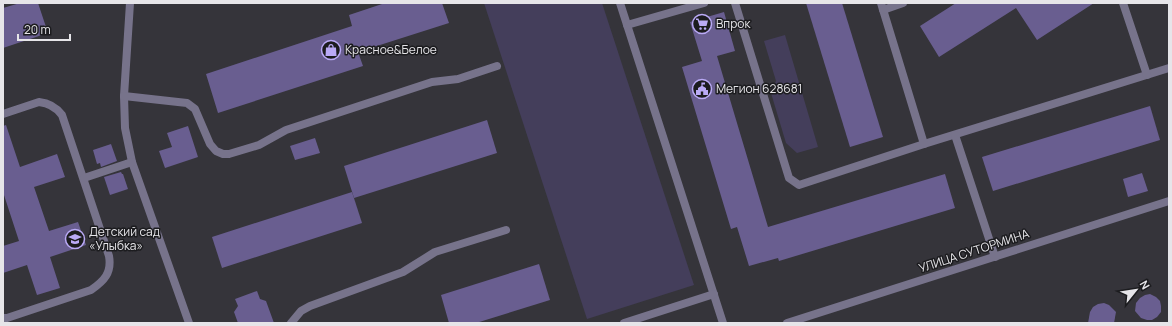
<svg xmlns="http://www.w3.org/2000/svg" width="1172" height="326" font-family="Manrope,sans-serif">
<style>
.green{fill:#443e5b}
.building{fill:#695e90}
.lines{fill:none;stroke-linecap:round;stroke-linejoin:round}
.lane{stroke:#77738b;stroke-width:8}
.labels{text-anchor:middle;stroke-width:3;stroke-linejoin:round;paint-order:stroke}
.poi-label{font-size:12px;fill:#e6e5e9;stroke:#1c1c1f;text-anchor:start}
.street-label{font-size:12px;fill:#e6e5e9;stroke:#1c1c1f}
</style>
<rect width="100%" height="100%" fill="#35343a"/>
<g class="green">
<polygon points="484,3 602,3 694,285 587,319"/>
<polygon points="785,35 818,147 797,153 786,143 771,93 776,81 764,41"/>
</g>
<g class="building">
<polygon points="20,3 38,3 48,33 3,48 3,8"/>
<polygon points="385,3 442,3 449,23 358,52 363,66 218,113 206,74 352,26 349,15"/>
<polygon points="806,3 842,3 883,137 850,147"/>
<polygon points="956,3 1094,3 1037,40 1016,8 939,57 920,26"/>
<polygon points="724,12 735,51 717,56 768,227 945,174 955,208 779,261 778,258 749,266 737,227 731,229 682,67 702,61 690,22"/>
<polygon points="1150,106 1160,140 993,191 982,157"/>
<polygon points="487,120 497,153 354,198 344,166"/>
<polygon points="6,125 20,167 57,154 65,177 34,187 49,231 78,222 86,245 50,257 60,288 37,295 27,265 3,273 3,246 19,241 3,192 3,126"/>
<polygon points="188,126 198,157 165,168 159,151 172,147 167,133"/>
<polygon points="315,138 320,153 295,160 290,146"/>
<polygon points="111,144 117,161 101,167 100,163 97,164 93,150"/>
<polygon points="121,172 122,174 123,174 128,189 110,195 104,177"/>
<polygon points="1142,173 1148,191 1128,197 1123,179"/>
<polygon points="352,192 362,223 222,268 212,237"/>
<polygon points="539,264 550,300 476,323 449,323 441,295"/>
<polygon points="257,291 260,299 266,301 274,323 238,323 234,312 238,306 235,299"/>
<polygon points="1150,294 1156,297 1160,301 1161,306 1161,312 1157,317 1152,320 1147,320 1141,318 1135,311 1136,303 1140,298 1145,295"/>
<polygon points="1104,303 1109,305 1116,312 1114,323 1088,323 1090,312 1093,307 1098,304"/>
</g>
<g class="lines">
<g class="lane">
<polyline points="130,3 124,96 125,128 132,162 189,323"/>
<polyline points="620,3 723,323"/>
<polyline points="735,3 789,178 799,185 924,144 1169,68"/>
<polyline points="881,3 924,144"/>
<polyline points="1123,3 1147,75"/>
<polyline points="883,10 903,3"/>
<polyline points="627,25 704,3"/>
<polyline points="124,96 187,103 195,109 210,144 216,151 223,154 229,154 259,145 286,130 432,82 458,79 497,66"/>
<path d="M3 114 39 102C49 103 56 107 62 115L109 256C112 273 104 281 91 290L7 318H3"/>
<polyline points="955,135 995,257"/>
<polyline points="84,178 132,162"/>
<polyline points="291,323 301,311 310,306 403,272 435,252 506,230"/>
<polyline points="624,323 714,294"/>
<polyline points="787,323 1169,201"/>
</g>
</g>
<defs>
<symbol id="supermarket-ring" viewBox="-11 -11 22 22"><circle r="9.5" fill="#1c1c1f" stroke="#baaaf6" stroke-width="1.5"/><path d="M-6-5.5h2.5l.6 2H6L4.5 2H-2.5L-4.4-4H-6ZM-1.5 3.2a1.3 1.3 0 1 0 .1 0ZM3 3.2a1.3 1.3 0 1 0 .1 0Z" fill="#baaaf6"/></symbol>
<symbol id="shop-ring" viewBox="-11 -11 22 22"><circle r="9.5" fill="#1c1c1f" stroke="#baaaf6" stroke-width="1.5"/><path d="M-5-2.5h2.3a2.7 3.5 0 0 1 5.4 0H5L5.5 6h-11ZM-1.5-2.5h3a1.5 2.3 0 0 0-3 0Z" fill="#baaaf6"/></symbol>
<symbol id="civic-ring" viewBox="-11 -11 22 22"><circle r="9.5" fill="#1c1c1f" stroke="#baaaf6" stroke-width="1.5"/><path d="M-.6-6.5H3V-4.5H.6V-3L4-1V1h2V6H-6V1h2V-1L-.6-3ZM-1.2 2.5V6h2.4V2.5Z" fill="#baaaf6"/></symbol>
<symbol id="school-ring" viewBox="-11 -11 22 22"><circle r="9.5" fill="#1c1c1f" stroke="#baaaf6" stroke-width="1.5"/><path d="M0-5L7-2L0 1L-7-2ZM-4 1L0 2.5L4 1V4Q0 6-4 4Z" fill="#baaaf6"/></symbol>
</defs>
<g fill-rule="evenodd">
<use href="#supermarket-ring" x="691" y="13" width="22" height="22"/>
<use href="#shop-ring" x="320" y="39" width="22" height="22"/>
<use href="#civic-ring" x="691" y="78" width="22" height="22"/>
<use href="#school-ring" x="64" y="228" width="22" height="22"/>
</g>
<g class="labels">
<g class="poi-label">
<text x="716" y="28">Впрок</text>
<text x="345" y="54">Красное&amp;Белое</text>
<text x="716" y="93">Мегион 628681</text>
<text x="89" y="236">Детский сад<tspan x="89" dy="14">«Улыбка»</tspan></text>
</g>
<g class="street-label">
<text transform="translate(974 251) rotate(-18)" y="4">УЛИЦА СУТОРМИНА</text>
</g>
</g>
<rect width="1172" height="326" fill="none" stroke="#e6e5e9" stroke-width="8"/>
<g transform="translate(1136 290) rotate(60)" stroke="#1c1c1f" stroke-width="3" paint-order="stroke">
<path d="M0-3L7 15L0 10L-7 15Z" fill="#e6e5e9"/>
<text y="-6" font-size="11" font-weight="bold" text-anchor="middle" fill="#e6e5e9">N</text>
</g>
<path d="M18 34v6h52v-6" fill="none" stroke="#e6e5e9" stroke-width="2"/>
<text x="24" y="34" font-size="12" fill="#e6e5e9" stroke="#1c1c1f" stroke-width="3" paint-order="stroke">20 m</text>
</svg>
